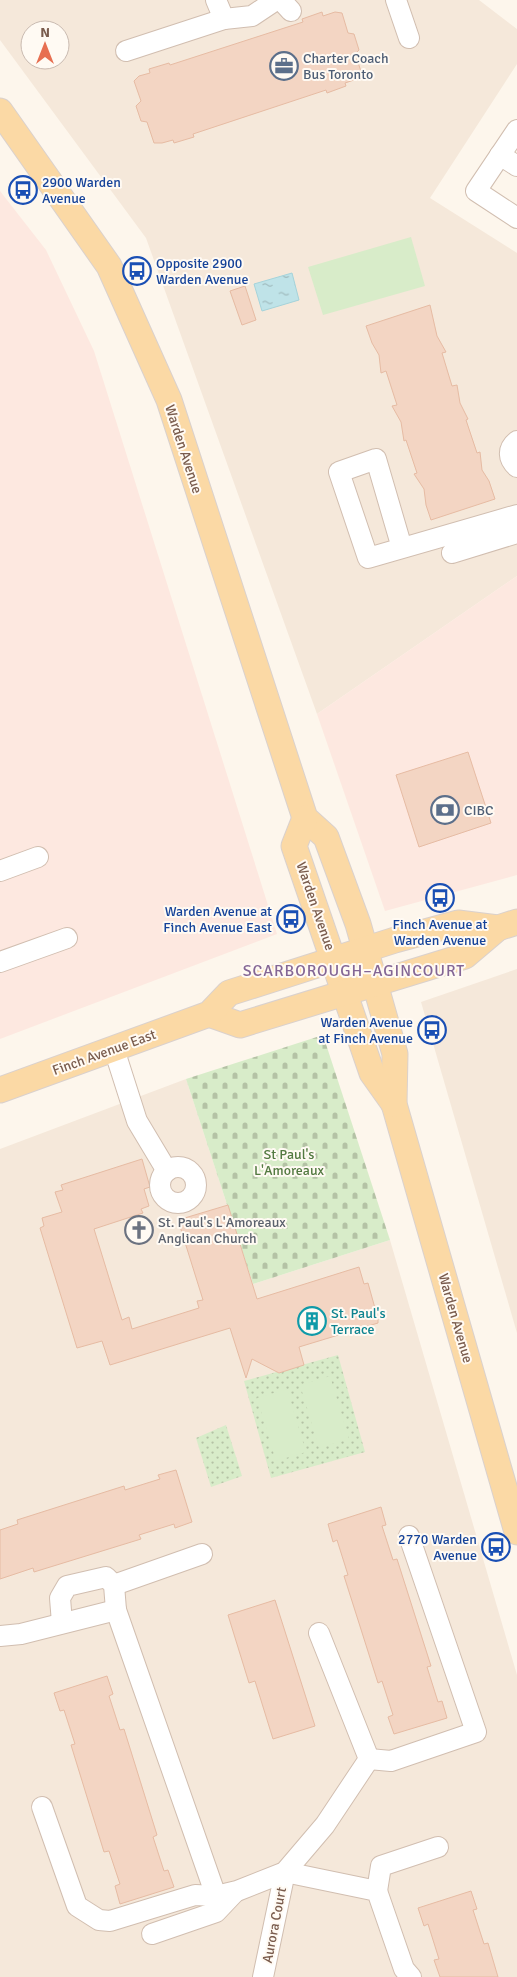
<svg xmlns="http://www.w3.org/2000/svg" width="517" height="1977" font-family="Signika,sans-serif">
<style>
.residential{fill:#f5e8da;fill-rule:evenodd}
.commercial{fill:#fde8e0}
.cemetery{fill:url(#cemetery-stones)}
.park{fill:url(#park-dots)}
.garden{fill:#d8ecc9}
.water{fill:url(#water-ripples);stroke:#a5d3da}
.building{fill:#f3d5c3;stroke:#e6bba3}
.lines{fill:none;stroke-linecap:round;stroke-linejoin:round}
.minor-casing{stroke:#d1beb0;stroke-width:22}
.major-casing{stroke:#dad1cd;stroke-width:27}
.minor{stroke:#fff;stroke-width:20}
.major{stroke:#fbd9a5;stroke-width:25}
.labels{text-anchor:middle;stroke-width:4;stroke-linejoin:round;paint-order:stroke}
.service-label{font-size:14px;fill:#4e5e75;stroke:#fffaf3;text-anchor:start}
.transit-label{font-size:14px;fill:#164399;stroke:#fffaf3;text-anchor:end}
.street-label{font-size:14px;fill:#7a5c4d;stroke:#fffaf3}
.park-label{font-size:14px;fill:#537a41;stroke:#fffaf3}
.worship-label{font-size:14px;fill:#5b616d;stroke:#fffaf3;text-anchor:start}
.culture-label{font-size:14px;fill:#0d838f;stroke:#fffaf3;text-anchor:start}
.quarter-label{font-size:16px;letter-spacing:1px;fill:#846695;stroke:#fffaf3}
</style>
<defs>
<pattern id="cemetery-stones" width="16" height="16" patternUnits="userSpaceOnUse" patternTransform="scale(1.25)"><rect width="16" height="16" fill="#d8ecc9"/><path d="M2 7V4a2 2 0 0 1 4 0v3zM10 15v-3a2 2 0 0 1 4 0v3z" fill="#b4c2a5"/></pattern>
<pattern id="park-dots" width="8" height="8" patternUnits="userSpaceOnUse" patternTransform="scale(1.25)"><rect width="8" height="8" fill="#d8ecc9"/><path d="M2 2h.1M6 6h.1" fill="none" stroke="#b4c2a5" stroke-width="1.8" stroke-linecap="round"/></pattern>
<pattern id="water-ripples" width="26" height="14" patternUnits="userSpaceOnUse" patternTransform="scale(1.25)"><rect width="26" height="14" fill="#bfe3e8"/><path d="M2 4q2-2 4 0t4 0M15 11q2-2 4 0t4 0" fill="none" stroke="#a0bbbe"/></pattern>
</defs>
<rect width="100%" height="100%" fill="#fdf6ec"/>
<g class="residential">
<path d="M0 0H479L517 29V64L430 198 517 253V576L317 714 146 238 0 40ZM30 30H60V60H30Z"/>
<polygon points="517,969 517,1333 421,1002"/>
<polygon points="186,1079 253,1284 390,1240 517,1675 517,1977 0,1977 0,1149"/>
</g>
<g class="commercial">
<polygon points="0,191 46,250 94,351 277,934 0,1039"/>
<polygon points="517,576 517,875 385,911 317,714"/>
</g>
<polygon class="cemetery" points="323,1035 390,1240 253,1284 186,1079"/>
<g class="park">
<polygon points="338,1355 365,1452 271,1478 244,1381"/>
<polygon points="226,1425 242,1476 211,1487 196,1438"/>
</g>
<g class="garden">
<polygon points="411,237 425,286 323,315 308,267"/>
<polygon points="330,1376 349,1439 319,1448 300,1385"/>
<polygon points="287,1389 306,1452 276,1461 257,1398"/>
</g>
<polygon class="water" points="292,273 299,300 262,311 254,284"/>
<g class="building">
<polygon points="322,12 323,16 335,12 342,13 348,33 354,34 359,50 355,54 362,74 357,79 345,83 346,86 327,93 326,90 193,134 194,137 174,143 173,140 162,143 154,143 147,122 141,121 136,106 141,101 134,81 139,76 150,73 149,69 169,63 170,65 303,22 302,19"/>
<polygon points="245,286 256,320 242,325 230,291"/>
<polygon points="430,305 437,336 446,352 442,353 452,386 457,385 460,403 468,419 466,420 477,453 480,452 482,470 489,481 495,499 431,520 426,505 424,489 414,474 417,473 406,440 404,441 401,422 392,406 397,405 386,371 381,373 379,355 372,343 366,326"/>
<polygon points="468,752 491,823 419,847 396,775"/>
<polygon points="142,1159 150,1187 144,1189 149,1206 141,1209 143,1213 94,1229 122,1320 129,1317 132,1329 199,1308 197,1301 203,1300 178,1220 228,1205 257,1299 359,1267 364,1284 368,1283 378,1319 378,1323 299,1347 304,1365 279,1373 252,1359 246,1378 230,1328 110,1365 102,1341 77,1348 40,1228 44,1226 42,1218 62,1212 55,1192 63,1190 61,1185"/>
<polygon points="176,1470 192,1522 175,1528 174,1524 139,1535 141,1539 34,1572 33,1568 0,1579 0,1530 18,1524 17,1520 124,1486 125,1490 160,1479 158,1475"/>
<polygon points="381,1507 386,1525 382,1526 393,1560 397,1559 431,1666 427,1667 438,1702 442,1701 447,1718 394,1734 388,1717 393,1715 382,1681 378,1683 365,1642 344,1576 348,1575 337,1540 333,1542 328,1524"/>
<polygon points="275,1600 315,1726 273,1739 255,1681 249,1683 228,1615"/>
<polygon points="107,1676 113,1694 109,1696 120,1730 124,1729 157,1835 153,1837 164,1871 168,1870 174,1887 120,1904 115,1886 120,1884 109,1851 104,1852 91,1810 71,1745 75,1744 64,1710 60,1711 54,1693"/>
<polygon points="471,1891 477,1909 473,1910 484,1944 488,1943 498,1977 440,1977 434,1960 439,1959 428,1924 424,1926 418,1908"/>
</g>
<g class="lines">
<defs>
<g id="minor">
<polyline points="216,0 224,19 252,16 276,0"/>
<polyline points="281,0 291,11"/>
<polyline points="396,0 409,38"/>
<polyline points="126,51 224,19"/>
<polyline points="517,130 476,191 517,218"/>
<polyline points="500,155 517,166"/>
<path d="M517 441C507 449 508 459 517 467"/>
<polyline points="402,548 376,459 339,472 368,558 517,515"/>
<polyline points="452,553 517,533"/>
<polyline points="0,871 38,857"/>
<polyline points="0,962 67,938"/>
<polyline points="114,1049 137,1121 167,1171"/>
<circle cx="178" cy="1185" r="18"/>
<polyline points="114,1585 202,1554"/>
<polyline points="62,1623 60,1598 67,1586 106,1577 114,1585 116,1610"/>
<polyline points="0,1636 21,1634 116,1610 216,1896 237,1891 285,1872 325,1825 369,1759 319,1633"/>
<polyline points="369,1759 391,1761 476,1732 409,1536"/>
<polyline points="42,1807 77,1906 99,1920 110,1921 195,1895 216,1896"/>
<polyline points="285,1872 377,1891 404,1969 411,1977"/>
<polyline points="377,1891 381,1866 438,1847"/>
<polyline points="152,1934 216,1912 235,1892"/>
<polyline points="263,1977 285,1872"/>
</g>
<g id="major">
<polyline points="0,111 109,266 169,400 305,818 326,837 358,924 395,1054 394,1104 517,1532"/>
<polyline points="305,818 294,846 372,1073 394,1104"/>
<polyline points="209,1014 240,1025 465,956 498,928"/>
<polyline points="0,1090 209,1014 229,993 395,940 458,923 498,928 517,922"/>
</g>
</defs>
<use href="#minor" class="minor-casing"/>
<use href="#major" class="major-casing"/>
<use href="#minor" class="minor"/>
<use href="#major" class="major"/>
</g>
<defs>
<symbol id="office-ring" viewBox="-11 -11 22 22"><circle r="9.5" fill="#fffaf3" stroke="#5c6f8a" stroke-width="1.5"/><path d="M-6-3h4V-5.5h4V-3h4V5H-6ZM-1-4.5V-3h2v-1.5ZM-6 0V1H6V0Z" fill="#5c6f8a"/></symbol>
<symbol id="bus-ring" viewBox="-11 -11 22 22"><circle r="9.5" fill="#fffaf3" stroke="#1a4fb4" stroke-width="1.5"/><path d="M-5-6H5V4H4V6H2V4H-2V6H-4V4H-5ZM-3.5-4V0h7V-4ZM-3.5 1.2v1.5H-2V1.2ZM2 1.2v1.5H3.5V1.2Z" fill="#1a4fb4"/></symbol>
<symbol id="bank-ring" viewBox="-11 -11 22 22"><circle r="9.5" fill="#fffaf3" stroke="#5c6f8a" stroke-width="1.5"/><path d="M-6-4H6V4H-6ZM0-2.3a2.3 2.3 0 1 0 0 4.6a2.3 2.3 0 1 0 0-4.6Z" fill="#5c6f8a"/></symbol>
<symbol id="church-ring" viewBox="-11 -11 22 22"><circle r="9.5" fill="#fffaf3" stroke="#6b7280" stroke-width="1.5"/><path d="M-1.2-6h2.4v3.5h3.3v2.4h-3.3V6h-2.4V-.1h-3.3v-2.4h3.3Z" fill="#6b7280"/></symbol>
<symbol id="building-ring" viewBox="-11 -11 22 22"><circle r="9.5" fill="#fffaf3" stroke="#0f9aa8" stroke-width="1.5"/><path d="M-4-6H4V6H1V3H-1V6H-4ZM-2.5-4.3h1.7v1.8h-1.7ZM.8-4.3h1.7v1.8H.8ZM-2.5-1h1.7V.8h-1.7ZM.8-1h1.7V.8H.8Z" fill="#0f9aa8"/></symbol>
</defs>
<g fill-rule="evenodd">
<use href="#office-ring" x="268" y="50" width="32" height="32"/>
<use href="#bus-ring" x="7" y="174" width="32" height="32"/>
<use href="#bus-ring" x="121" y="255" width="32" height="32"/>
<use href="#bank-ring" x="429" y="794" width="32" height="32"/>
<use href="#bus-ring" x="424" y="882" width="32" height="32"/>
<use href="#bus-ring" x="275" y="903" width="32" height="32"/>
<use href="#bus-ring" x="416" y="1014" width="32" height="32"/>
<use href="#church-ring" x="123" y="1214" width="32" height="32"/>
<use href="#building-ring" x="296" y="1305" width="32" height="32"/>
<use href="#bus-ring" x="480" y="1531" width="32" height="32"/>
</g>
<g class="labels">
<g class="service-label">
<text x="303" y="63">Charter Coach<tspan x="303" dy="16">Bus Toronto</tspan></text>
<text x="464" y="815">CIBC</text>
</g>
<g class="transit-label">
<text x="42" y="187" text-anchor="start">2900 Warden<tspan x="42" dy="16">Avenue</tspan></text>
<text x="156" y="268" text-anchor="start">Opposite 2900<tspan x="156" dy="16">Warden Avenue</tspan></text>
<text x="272" y="916">Warden Avenue at<tspan x="272" dy="16">Finch Avenue East</tspan></text>
<text x="440" y="929" text-anchor="middle">Finch Avenue at<tspan x="440" dy="16">Warden Avenue</tspan></text>
<text x="413" y="1027">Warden Avenue<tspan x="413" dy="16">at Finch Avenue</tspan></text>
<text x="477" y="1544">2770 Warden<tspan x="477" dy="16">Avenue</tspan></text>
</g>
<g class="street-label">
<text transform="translate(184 449) rotate(72)" y="5">Warden Avenue</text>
<text transform="translate(316 906) rotate(71)" y="5">Warden Avenue</text>
<text transform="translate(104 1052) rotate(-20)" y="5">Finch Avenue East</text>
<text transform="translate(456 1318) rotate(74)" y="5">Warden Avenue</text>
<text transform="translate(274 1925) rotate(-79)" y="5">Aurora Court</text>
</g>
<g class="park-label">
<text x="289" y="1159">St Paul's<tspan x="289" dy="16">L'Amoreaux</tspan></text>
</g>
<g class="worship-label">
<text x="158" y="1227">St. Paul's L'Amoreaux<tspan x="158" dy="16">Anglican Church</tspan></text>
</g>
<g class="culture-label">
<text x="331" y="1318">St. Paul's<tspan x="331" dy="16">Terrace</tspan></text>
</g>
<g class="quarter-label">
<text x="354" y="976">SCARBOROUGH–AGINCOURT</text>
</g>
</g>
<g transform="translate(45 45)"><circle r="24" fill="#fffaf3" stroke="#cabbb1"/>
<path d="M0-4L9 19L0 12L-9 19Z" fill="#e76f51"/>
<text y="-8" font-size="14" font-weight="bold" text-anchor="middle" fill="#7a5c4d">N</text>
</g>
</svg>
